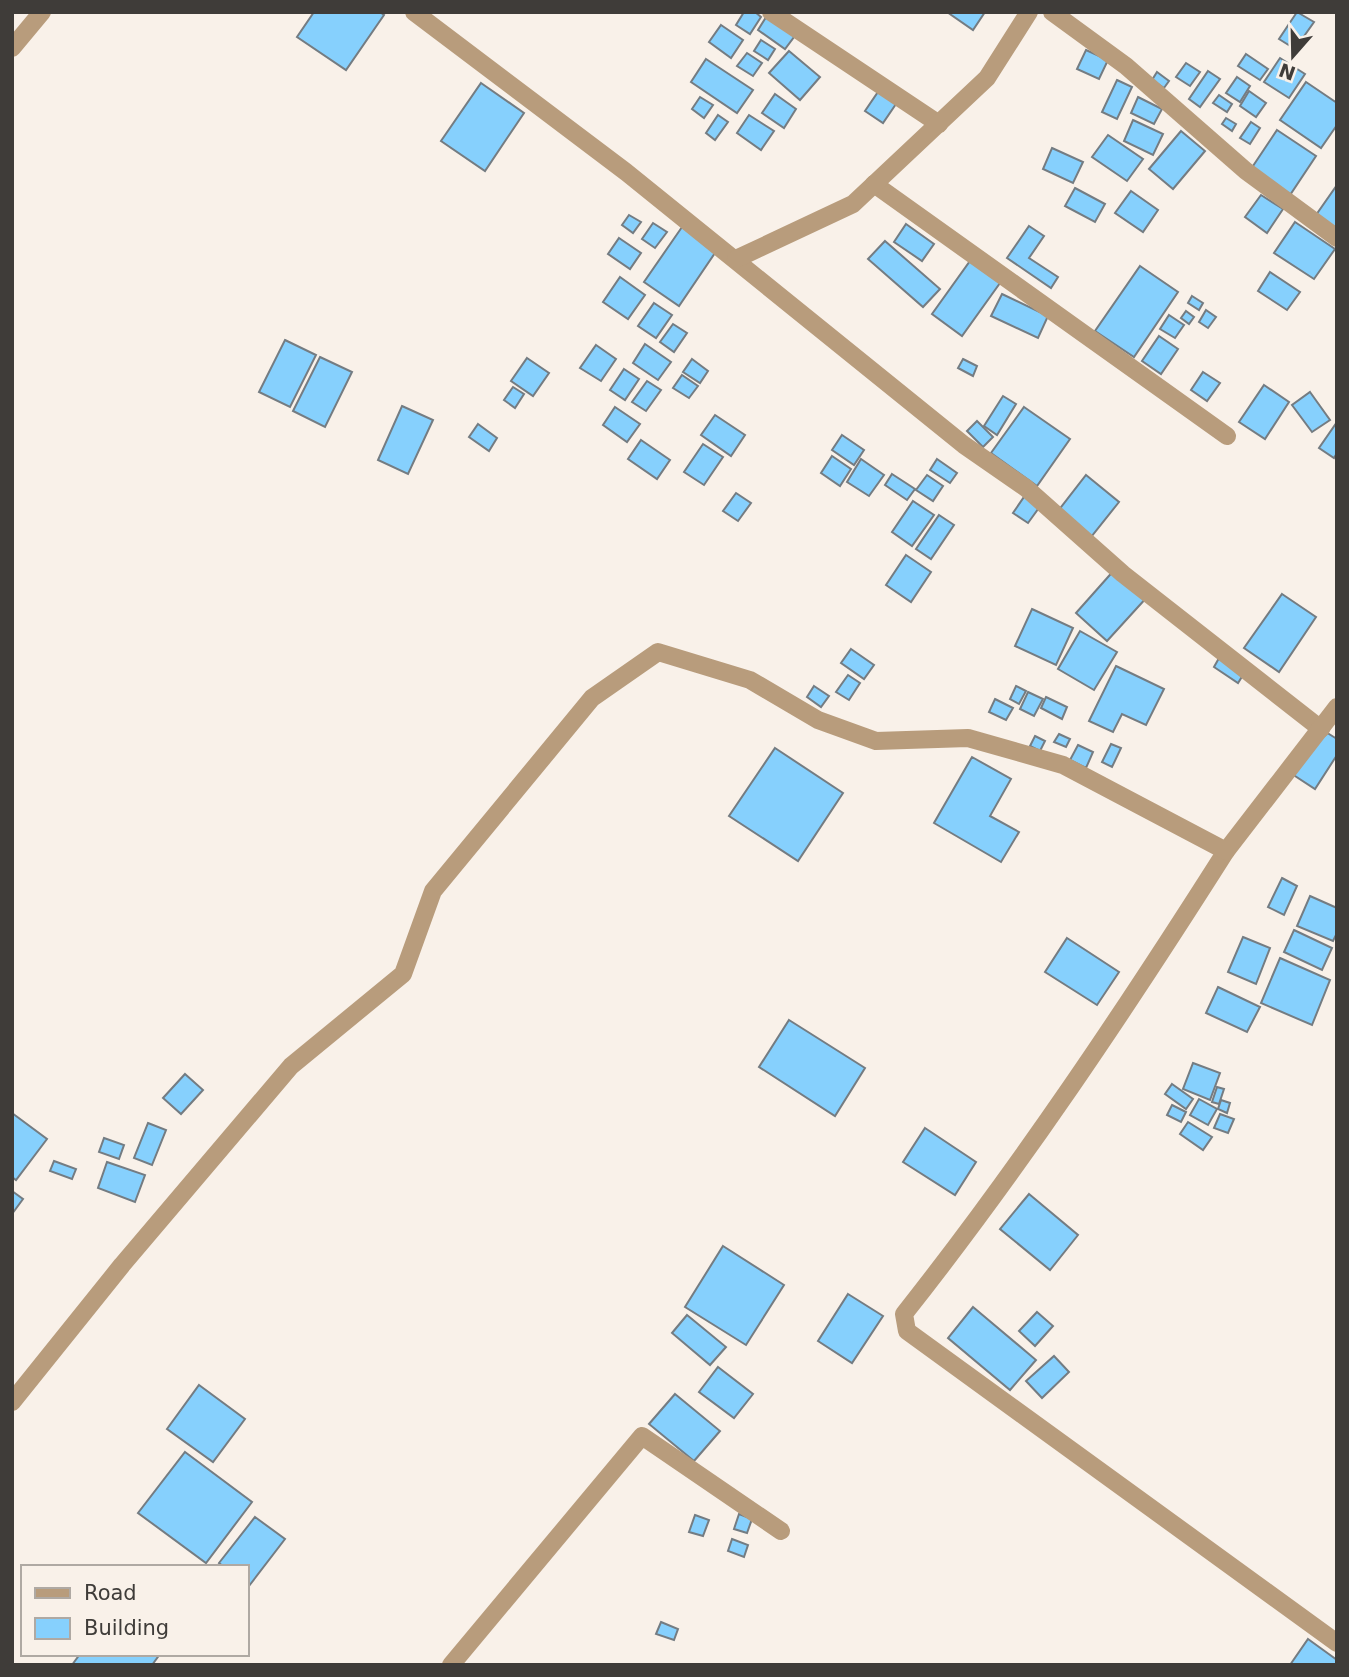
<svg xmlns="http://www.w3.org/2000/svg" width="1349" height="1677" font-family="'DejaVu Sans',sans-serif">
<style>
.building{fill:#86d0fd;stroke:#747c82;stroke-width:2}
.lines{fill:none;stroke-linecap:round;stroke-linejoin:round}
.minor{stroke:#b89c7c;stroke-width:18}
</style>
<rect width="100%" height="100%" fill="#f9f1e9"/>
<g class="building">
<polygon points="314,12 380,12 384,15 346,70 297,37"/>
<polygon points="744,12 755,12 761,17 750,34 736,25"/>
<polygon points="947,12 985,12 973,30"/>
<polygon points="1297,12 1314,22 1295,49 1279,39"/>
<polygon points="768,14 797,33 785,49 758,30"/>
<polygon points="721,25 743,40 731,58 709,42"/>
<polygon points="761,40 775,49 768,60 754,51"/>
<polygon points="1086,50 1108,60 1099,79 1077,69"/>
<polygon points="789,51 820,77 800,100 769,73"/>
<polygon points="747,53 762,63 753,76 737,66"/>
<polygon points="1246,54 1268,69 1260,80 1238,66"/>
<polygon points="1280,58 1305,74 1289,98 1264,82"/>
<polygon points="706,59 753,90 737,113 691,82"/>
<polygon points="1186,63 1200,72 1190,86 1176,77"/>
<polygon points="1208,71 1220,79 1200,107 1189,99"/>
<polygon points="1157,72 1169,81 1164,88 1152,80"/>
<polygon points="1237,77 1250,86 1240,102 1226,93"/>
<polygon points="1117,80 1132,87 1117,119 1102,112"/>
<polygon points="1306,82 1337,103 1337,125 1321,148 1280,120"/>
<polygon points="481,83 524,113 485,171 441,141"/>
<polygon points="880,89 898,101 883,123 865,111"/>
<polygon points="1249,91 1266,103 1256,117 1240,106"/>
<polygon points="775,94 796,109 784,128 762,113"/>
<polygon points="1219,95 1232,104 1227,112 1213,103"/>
<polygon points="700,97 713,105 704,118 692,109"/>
<polygon points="1138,97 1162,109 1154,124 1131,113"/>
<polygon points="718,115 728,122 715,140 706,133"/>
<polygon points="749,115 774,131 761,150 737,133"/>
<polygon points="1226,118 1236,124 1232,131 1222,124"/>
<polygon points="1133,120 1163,134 1153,155 1124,141"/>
<polygon points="1251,122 1260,128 1250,144 1240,138"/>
<polygon points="1277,130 1316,156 1290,195 1251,169"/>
<polygon points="1181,131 1205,151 1173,189 1149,169"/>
<polygon points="1108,135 1143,159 1127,181 1092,157"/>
<polygon points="1052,148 1083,162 1073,183 1043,169"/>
<polygon points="1337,185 1337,229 1316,215"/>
<polygon points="1075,188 1105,204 1095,222 1065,206"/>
<polygon points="1131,191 1158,210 1143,232 1115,213"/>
<polygon points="1261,195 1283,209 1267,233 1245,217"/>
<polygon points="629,215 641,222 633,233 622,225"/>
<polygon points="1295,222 1335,249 1314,279 1274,253"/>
<polygon points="653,223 667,232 655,248 642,239"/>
<polygon points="906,224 934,244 922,261 894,242"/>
<polygon points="1029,226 1044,236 1029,258 1058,277 1051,288 1007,258"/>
<polygon points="682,227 717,250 679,306 644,282"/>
<polygon points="619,238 641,253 630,269 608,254"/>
<polygon points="885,241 940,289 923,307 868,259"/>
<polygon points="970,261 1000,283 962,336 932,314"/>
<polygon points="1140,266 1178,292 1134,357 1095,331"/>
<polygon points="1270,272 1300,292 1287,310 1258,291"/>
<polygon points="620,277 645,295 628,319 603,302"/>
<polygon points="1002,294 1048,316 1038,338 991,316"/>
<polygon points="1192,296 1203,303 1199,310 1188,303"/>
<polygon points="654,303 672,315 656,338 638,326"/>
<polygon points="1206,310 1216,317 1208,328 1199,322"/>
<polygon points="1186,311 1194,317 1189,324 1181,318"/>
<polygon points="1169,315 1184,325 1175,338 1160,329"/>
<polygon points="673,324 687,333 674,352 660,342"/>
<polygon points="1159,336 1178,349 1161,374 1142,361"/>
<polygon points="285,340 316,355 290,407 259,392"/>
<polygon points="645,344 671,362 658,380 633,363"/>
<polygon points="596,345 616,359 601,381 580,368"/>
<polygon points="320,357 352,372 325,427 293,411"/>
<polygon points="527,358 549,373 533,396 511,381"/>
<polygon points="692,359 708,371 700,383 683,372"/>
<polygon points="963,359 977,366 973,376 958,368"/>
<polygon points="624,369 639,379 625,400 610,390"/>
<polygon points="1203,372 1220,383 1207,401 1191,390"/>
<polygon points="682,375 698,386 689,398 673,388"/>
<polygon points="647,381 661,390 646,411 632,402"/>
<polygon points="1264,385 1289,402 1265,439 1239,422"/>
<polygon points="513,387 524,394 515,408 504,400"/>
<polygon points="1310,392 1330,420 1312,432 1292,405"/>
<polygon points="1003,396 1016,404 997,435 984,426"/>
<polygon points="402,406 433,420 408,474 378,460"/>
<polygon points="615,407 640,424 627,442 603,425"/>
<polygon points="1024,407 1070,439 1037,486 991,453"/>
<polygon points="715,415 745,435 731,456 701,435"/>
<polygon points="977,421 993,437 983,447 967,431"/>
<polygon points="1337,422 1337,453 1334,458 1319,448"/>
<polygon points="478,424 497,438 489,451 469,437"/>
<polygon points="842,435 864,450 854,465 832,450"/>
<polygon points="641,440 670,460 657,479 628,459"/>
<polygon points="703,444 723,457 704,485 684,472"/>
<polygon points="832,456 851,469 840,486 821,473"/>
<polygon points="861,459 884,475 869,496 847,482"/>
<polygon points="937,459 957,473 950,483 930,470"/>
<polygon points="892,474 915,489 907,500 885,485"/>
<polygon points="927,475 943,486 933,501 916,490"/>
<polygon points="1086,475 1119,502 1091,537 1058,511"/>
<polygon points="736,493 751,503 738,521 723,511"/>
<polygon points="1026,494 1041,505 1028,523 1013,513"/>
<polygon points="913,501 934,515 912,546 892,532"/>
<polygon points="939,515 954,525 931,559 916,549"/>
<polygon points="906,555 931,572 911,602 886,585"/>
<polygon points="1116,568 1148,596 1107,641 1076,613"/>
<polygon points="1282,594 1316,617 1279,672 1244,648"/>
<polygon points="1032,609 1073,628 1056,665 1015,646"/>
<polygon points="1080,631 1117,652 1094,690 1058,669"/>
<polygon points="851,649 874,665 864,679 841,663"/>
<polygon points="1223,651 1248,667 1238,683 1214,667"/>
<polygon points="1116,666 1164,689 1146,725 1122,714 1113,732 1089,721"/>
<polygon points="848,675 860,683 849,700 836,692"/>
<polygon points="814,686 829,696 821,707 807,697"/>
<polygon points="1016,686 1026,691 1019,704 1010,699"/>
<polygon points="1028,692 1043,699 1034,716 1020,709"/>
<polygon points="1046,697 1067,707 1062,719 1041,708"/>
<polygon points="995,699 1013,708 1006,720 989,712"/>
<polygon points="1321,729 1337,739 1337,755 1315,789 1292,774"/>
<polygon points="1059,734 1070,739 1066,747 1054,742"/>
<polygon points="1035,736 1045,741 1040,751 1030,746"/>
<polygon points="1111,744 1121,748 1112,767 1102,762"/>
<polygon points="1078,745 1093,752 1086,768 1070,760"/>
<polygon points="775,748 843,793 798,861 729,816"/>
<polygon points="972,757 1011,779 990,816 1019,832 1001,862 934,823"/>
<polygon points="1282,878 1297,886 1284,915 1268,907"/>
<polygon points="1310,896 1337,908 1337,933 1333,941 1297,926"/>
<polygon points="1294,930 1332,948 1322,970 1284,952"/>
<polygon points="1243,937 1270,948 1256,984 1228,972"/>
<polygon points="1067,938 1119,972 1097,1005 1045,972"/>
<polygon points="1280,958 1330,980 1312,1025 1261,1003"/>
<polygon points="1218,987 1260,1007 1247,1032 1206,1013"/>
<polygon points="789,1020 865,1068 835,1116 759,1067"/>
<polygon points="1193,1063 1220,1073 1210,1100 1183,1089"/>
<polygon points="185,1074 203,1090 181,1114 163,1098"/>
<polygon points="1172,1084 1193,1099 1186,1109 1165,1094"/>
<polygon points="1217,1087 1224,1089 1219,1104 1212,1102"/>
<polygon points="1199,1099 1217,1109 1208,1125 1190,1115"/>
<polygon points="1221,1100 1230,1103 1227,1113 1218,1109"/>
<polygon points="1172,1105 1186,1112 1181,1122 1167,1115"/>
<polygon points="12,1113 47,1139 16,1180 12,1177"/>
<polygon points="1220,1114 1234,1119 1228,1133 1214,1128"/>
<polygon points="1188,1122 1212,1137 1203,1150 1180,1134"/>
<polygon points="148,1123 166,1130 152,1165 134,1158"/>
<polygon points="925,1128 976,1162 955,1195 903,1162"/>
<polygon points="104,1138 124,1145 119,1159 99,1152"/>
<polygon points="54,1161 76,1169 72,1179 50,1171"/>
<polygon points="107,1162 145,1175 135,1202 98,1188"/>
<polygon points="12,1191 23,1199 12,1214"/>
<polygon points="1029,1194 1078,1235 1050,1270 1000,1229"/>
<polygon points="723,1246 784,1285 746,1345 685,1307"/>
<polygon points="848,1294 883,1316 852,1363 818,1341"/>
<polygon points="973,1307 1036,1360 1010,1390 948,1338"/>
<polygon points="1037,1312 1053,1326 1035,1346 1019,1331"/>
<polygon points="687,1315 726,1347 710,1365 672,1333"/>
<polygon points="1054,1356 1069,1372 1042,1398 1026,1381"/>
<polygon points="718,1367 753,1394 734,1418 699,1392"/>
<polygon points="199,1385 245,1419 213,1462 167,1429"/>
<polygon points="675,1394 720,1431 694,1461 649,1424"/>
<polygon points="185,1452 252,1502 206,1563 138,1513"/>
<polygon points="739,1514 752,1519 747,1533 734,1529"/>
<polygon points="695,1515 709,1520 703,1536 689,1532"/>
<polygon points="255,1517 285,1539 249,1586 247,1567 224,1567 219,1563"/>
<polygon points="732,1539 748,1545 744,1557 728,1551"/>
<polygon points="661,1622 678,1629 674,1640 656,1634"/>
<polygon points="1308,1639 1337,1660 1337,1665 1290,1665"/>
<polygon points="80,1654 160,1654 152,1665 72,1665"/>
</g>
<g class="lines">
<g class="minor">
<polyline points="414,12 626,172 964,445 1026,488 1123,574 1321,729"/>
<polyline points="771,12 939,124"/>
<polyline points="1052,12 1126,66 1246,171 1337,238"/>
<polyline points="12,48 42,12"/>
<polyline points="874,184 1227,436"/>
<polyline points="736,259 853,204 987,78 1029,12"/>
<path d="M1226 851C1125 1010 1021 1166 904 1314L907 1331 1337 1643"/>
<polyline points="12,1402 122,1265 291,1066 403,974 433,891 592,698 658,652 750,680 818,720 876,741 968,738 1063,765 1226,851 1337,707"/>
<polyline points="451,1665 642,1436 781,1531"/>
</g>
</g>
<rect width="1349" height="1677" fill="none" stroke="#3f3c39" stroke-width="28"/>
<rect x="21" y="1565" width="228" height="91" fill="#f9f1e9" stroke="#afa9a3" stroke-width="2"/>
<rect x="35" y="1588" width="35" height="10" fill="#b89c7c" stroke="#afa9a3" stroke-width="2"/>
<text x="84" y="1600" font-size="21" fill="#3f3c39">Road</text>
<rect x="35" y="1618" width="35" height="21" fill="#86d0fd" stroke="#afa9a3" stroke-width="2"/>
<text x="84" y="1635" font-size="21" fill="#3f3c39">Building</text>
<g transform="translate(1293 56) rotate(200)" stroke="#f9f1e9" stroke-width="5" paint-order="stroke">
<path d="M0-5L12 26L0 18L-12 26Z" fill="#3f3c39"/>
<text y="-10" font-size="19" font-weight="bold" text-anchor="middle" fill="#3f3c39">N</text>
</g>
</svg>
